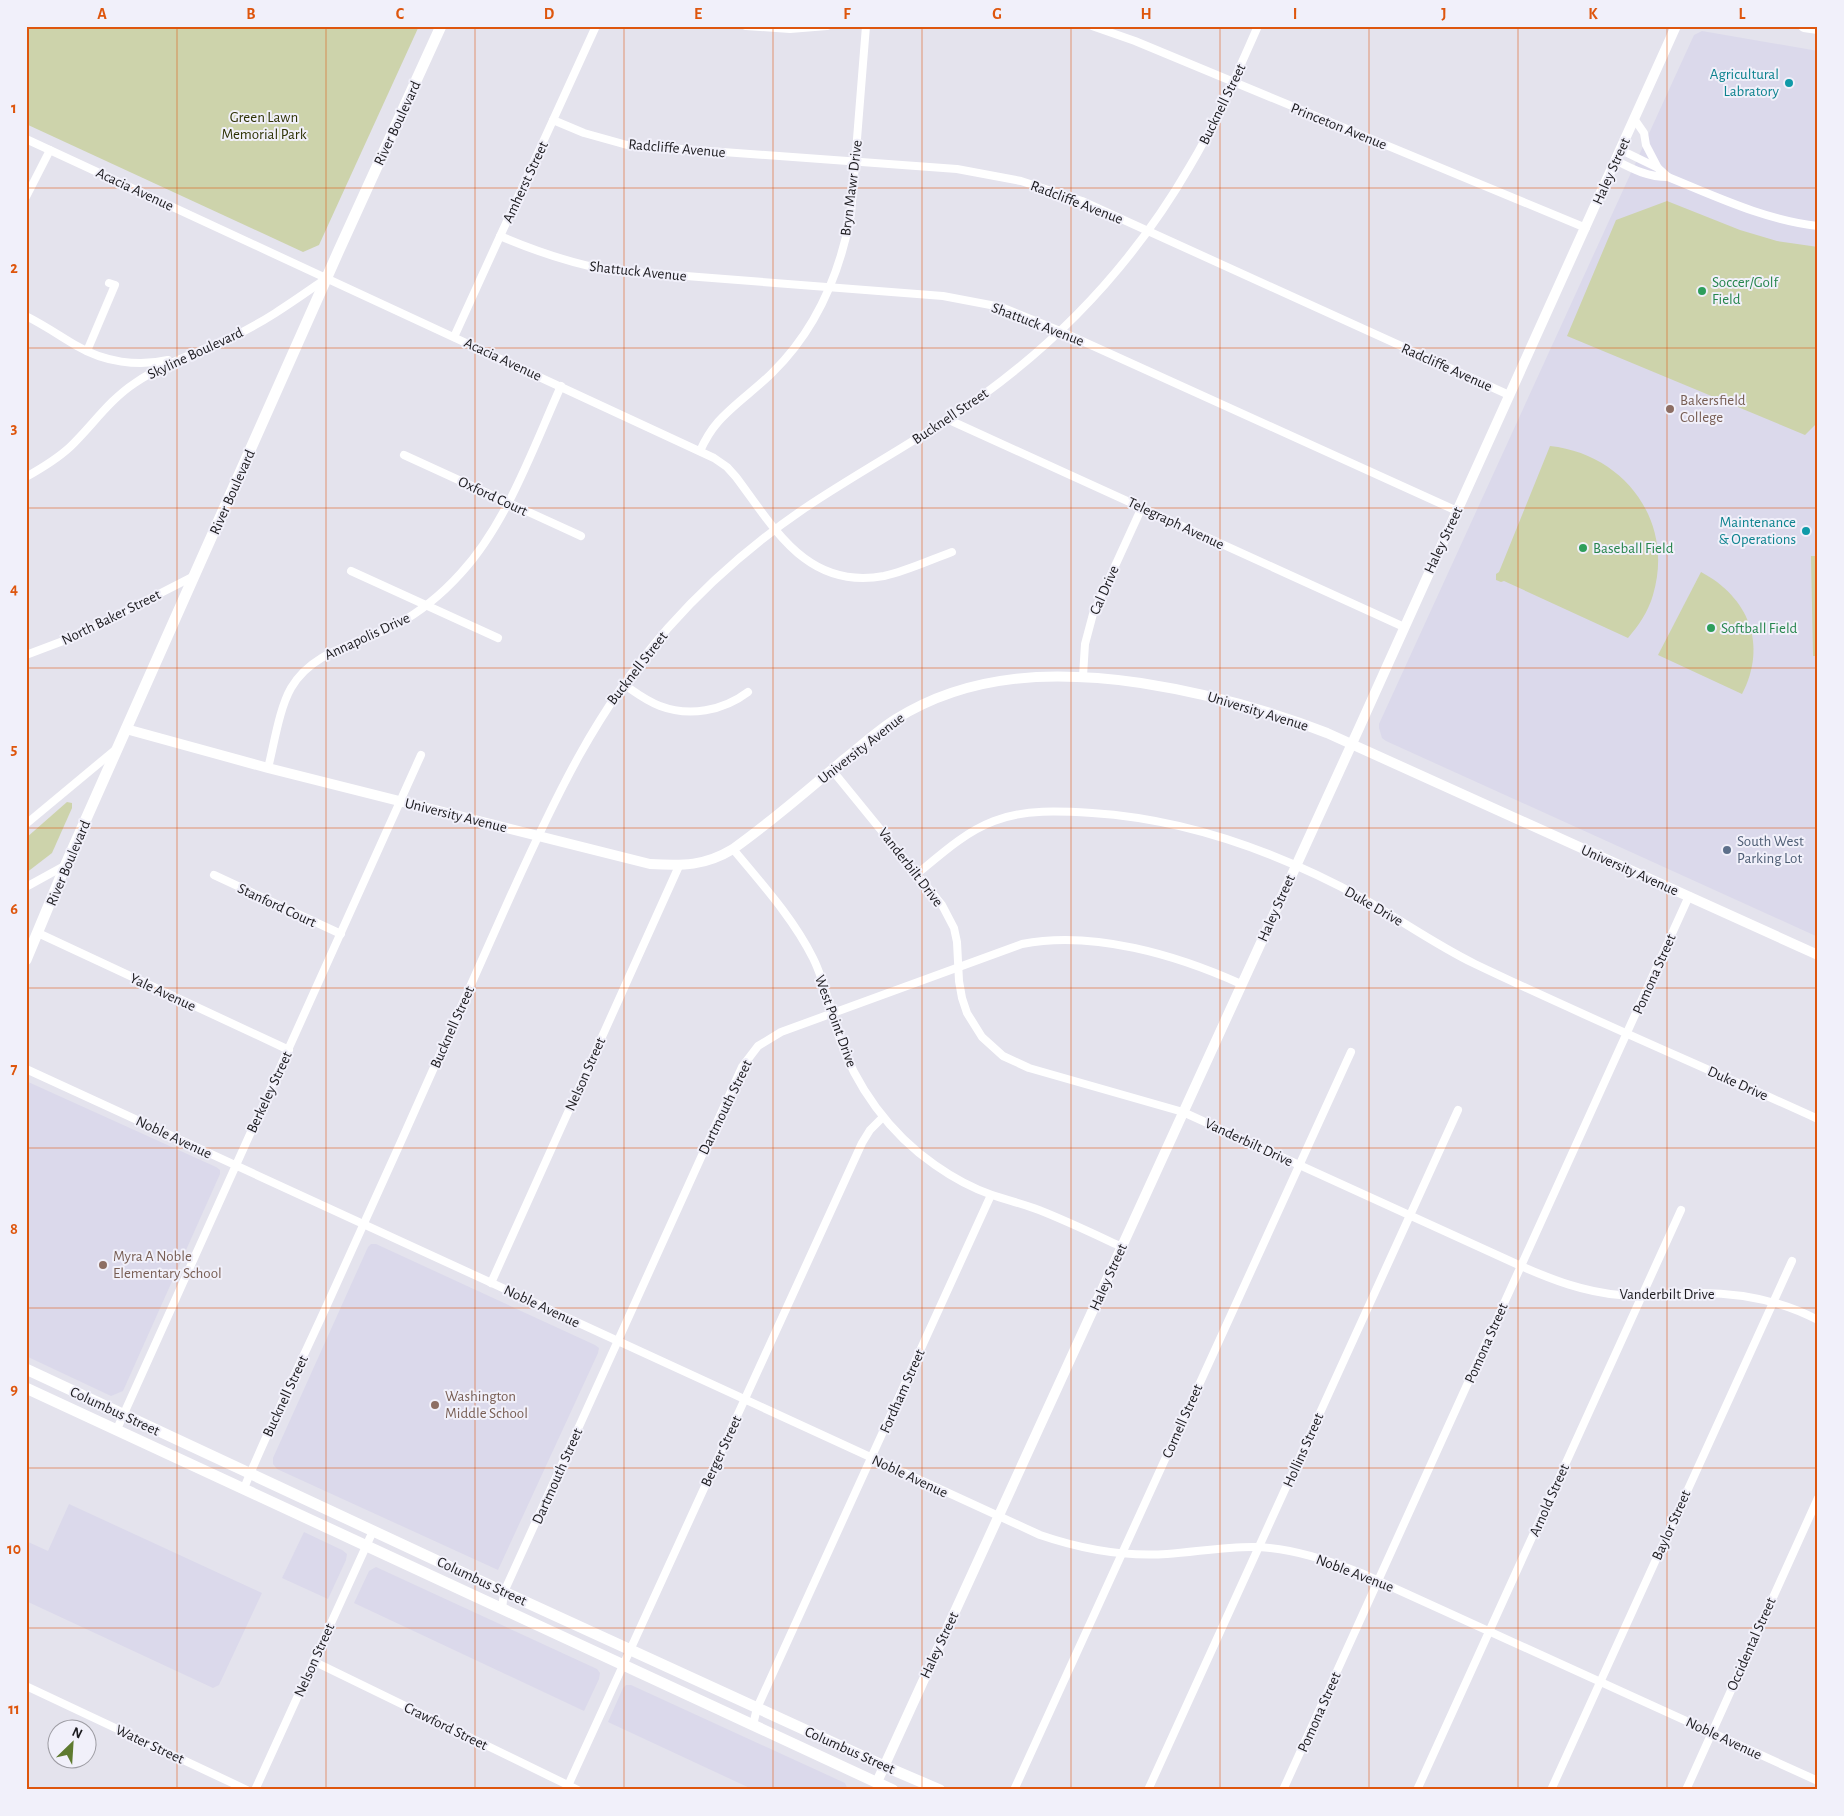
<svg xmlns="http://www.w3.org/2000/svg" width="1844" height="1816" font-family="'Alegreya Sans',sans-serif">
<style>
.built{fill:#dbd9eb}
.green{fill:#cdd3ab}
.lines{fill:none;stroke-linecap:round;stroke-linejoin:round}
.minor{stroke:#fff;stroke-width:8}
.tertiary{stroke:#fff;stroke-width:10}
.secondary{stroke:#fff;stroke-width:11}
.primary{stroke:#fff;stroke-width:12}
.grid{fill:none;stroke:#de560d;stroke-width:1;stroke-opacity:0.55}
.culture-dot{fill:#0f9aa8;stroke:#f1f0fa;stroke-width:2}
.leisure-dot{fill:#2e9e5b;stroke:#f1f0fa;stroke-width:2}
.education-dot{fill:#8d6e63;stroke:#f1f0fa;stroke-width:2}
.service-dot{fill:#5c6f8a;stroke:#f1f0fa;stroke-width:2}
.labels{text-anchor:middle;stroke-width:4;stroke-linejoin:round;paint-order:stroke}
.culture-label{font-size:15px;fill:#0d838f;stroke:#f1f0fa;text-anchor:end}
.street-label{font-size:15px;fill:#1c1b1f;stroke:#f1f0fa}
.park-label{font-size:15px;fill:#2e3204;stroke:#f1f0fa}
.leisure-label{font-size:15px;fill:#27864d;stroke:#f1f0fa;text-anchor:start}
.education-label{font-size:15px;fill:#785e54;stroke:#f1f0fa;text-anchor:start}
.service-label{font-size:15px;fill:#4e5e75;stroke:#f1f0fa;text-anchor:start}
.neatline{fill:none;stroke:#de560d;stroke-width:2}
.grid-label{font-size:16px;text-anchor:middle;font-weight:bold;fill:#de560d}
</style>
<rect width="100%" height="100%" fill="#e4e3ed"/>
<g class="built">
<polygon points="1702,31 1818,51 1818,937 1386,741 1382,738 1379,728 1379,724 1694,35"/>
<polygon points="26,1081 216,1167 220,1170 220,1174 123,1391 111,1396 26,1356"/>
<polygon points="371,1244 376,1244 595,1345 599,1348 598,1353 498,1570 277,1469 273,1464 273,1458 368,1247"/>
<polygon points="69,1504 262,1593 219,1685 213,1688 26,1601 26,1541 48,1551"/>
<polygon points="304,1532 342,1550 347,1554 346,1560 328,1599 282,1578"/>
<polygon points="376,1567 597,1669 600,1673 599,1679 584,1711 354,1603 369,1571"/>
<polygon points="626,1685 631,1685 845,1783 848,1790 754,1790 608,1722 623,1688"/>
</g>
<g class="green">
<polygon points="26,26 419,26 319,245 303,252 26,124"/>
<polygon points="1667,201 1740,230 1777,241 1818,247 1818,422 1805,435 1567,336 1616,220"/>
<path d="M1550 446C1624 454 1675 521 1653 595 1648 612 1639 625 1628 638L1504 581 1501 582 1496 580V574L1499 572Z"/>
<polygon points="1811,556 1818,556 1818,656 1813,656"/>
<path d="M1701 572C1748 597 1768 644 1742 694L1658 655Z"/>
<polygon points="67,802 72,803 72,808 52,853 26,873 26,838"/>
</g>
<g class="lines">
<g class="minor">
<polyline points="746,26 790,29 827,26"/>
<polyline points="1092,26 1135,41 1586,228"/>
<polyline points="553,120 584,133 627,145 957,169 1021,181 1082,201 1509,395"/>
<polyline points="1635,120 1644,133 1646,145 1658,168"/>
<path d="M26 139 714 458 727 467 736 477C775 529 807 590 884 576 907 571 930 560 952 552"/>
<path d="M1621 150 1658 168 1668 177C1717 197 1765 220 1818 226"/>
<path d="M1617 161C1634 170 1649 177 1668 177"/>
<polyline points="26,197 50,150"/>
<path d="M500 236C535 251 570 263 608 270L943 296 1001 307 1060 331 1457 511"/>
<path d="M26 316C44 325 60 336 77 346 104 362 138 367 168 360"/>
<polyline points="454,337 596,26"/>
<polyline points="87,351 115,285 109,283"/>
<polyline points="947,419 1404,627"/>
<path d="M700 451C705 440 711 430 718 422 734 404 755 390 772 373 816 330 840 273 851 214L866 26"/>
<polyline points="404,455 581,536"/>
<path d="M26 477C42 468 57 459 70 447 92 426 109 400 135 383 166 362 200 352 234 336 266 321 295 300 324 280"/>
<polyline points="351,571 498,638"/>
<polyline points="26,655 79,635 194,576"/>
<polyline points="1083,676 1085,644 1093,614 1142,507"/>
<path d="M623 684C635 692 646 701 660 706 689 717 723 711 748 692"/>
<path d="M268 768C274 745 279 709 291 688 314 649 359 645 396 625 420 612 443 593 461 573 507 523 533 448 561 386"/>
<path d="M832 770 942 905 954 928 957 942 959 981 962 998 967 1013 982 1037 1003 1056 1029 1068 1183 1112 1521 1266C1553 1280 1584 1292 1620 1295 1644 1298 1668 1294 1692 1293 1735 1292 1780 1300 1818 1320"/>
<polyline points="26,824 115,750"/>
<path d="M733 849C762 884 793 918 813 958 825 982 830 1008 838 1034 855 1086 890 1134 935 1165 952 1177 972 1188 992 1195 1007 1200 1023 1204 1039 1210 1067 1221 1094 1234 1122 1247"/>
<path d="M917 874C941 854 965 832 994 821 1025 809 1060 811 1092 813 1188 819 1280 853 1364 899 1401 920 1436 945 1475 964 1588 1018 1704 1067 1818 1119"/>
<polyline points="214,875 341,934"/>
<polyline points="26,887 66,865"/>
<polyline points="38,933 289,1050"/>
<path d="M26 1069 1040 1535C1081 1549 1123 1557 1167 1554 1197 1552 1227 1546 1258 1547 1294 1549 1327 1560 1361 1573L1818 1781"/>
<polyline points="491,1283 679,866"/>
<polyline points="117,1429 421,755"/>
<path d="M244 1488C270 1426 299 1366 327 1305 365 1221 403 1138 440 1054 464 1001 487 948 511 895 555 798 596 710 668 628 708 583 755 542 805 508 863 469 926 436 983 395 1067 334 1138 256 1190 166 1217 121 1237 73 1258 26"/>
<path d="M502 1609 504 1592 742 1067 758 1046 781 1032 1022 944C1093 930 1177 955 1241 984"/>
<polyline points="313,1661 578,1790"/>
<polyline points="26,1686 247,1790"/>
<polyline points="753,1725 757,1708 991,1195"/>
<polyline points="255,1790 373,1531"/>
<polyline points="566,1790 862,1143 870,1130 883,1117"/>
<polyline points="1014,1790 1351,1052"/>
<polyline points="1148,1790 1458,1110"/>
<polyline points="1283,1790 1689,896"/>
<polyline points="1417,1790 1681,1210"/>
<polyline points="1551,1790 1792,1261"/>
<polyline points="1686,1790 1818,1498"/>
</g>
<g class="tertiary">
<path d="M126 729 268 768 650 864C683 866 705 866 733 849 771 822 807 791 842 761 860 747 877 731 896 719 971 672 1056 671 1141 683 1205 693 1266 709 1327 733L1818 955"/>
<polyline points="877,1782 1360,726 1676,26"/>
</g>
<g class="secondary">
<polyline points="26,960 66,864 339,250 441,26"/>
<polyline points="26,1369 504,1592 884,1766 940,1790"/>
<polyline points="26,1388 893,1790"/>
</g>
<polyline class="primary" points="1804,26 1818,28"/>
</g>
<path class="grid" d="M177 26V1790M326 26V1790M475 26V1790M624 26V1790M773 26V1790M922 26V1790M1071 26V1790M1220 26V1790M1369 26V1790M1518 26V1790M1667 26V1790M26 188H1818M26 348H1818M26 508H1818M26 668H1818M26 828H1818M26 988H1818M26 1148H1818M26 1308H1818M26 1468H1818M26 1628H1818"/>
<g class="culture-dot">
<circle cx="1789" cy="83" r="5"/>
<circle cx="1806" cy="531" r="5"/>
</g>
<g class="leisure-dot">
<circle cx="1702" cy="291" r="5"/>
<circle cx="1583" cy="548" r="5"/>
<circle cx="1711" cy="628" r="5"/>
</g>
<g class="education-dot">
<circle cx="1670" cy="409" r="5"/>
<circle cx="103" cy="1265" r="5"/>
<circle cx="435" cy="1405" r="5"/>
</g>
<circle class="service-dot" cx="1727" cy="850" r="5"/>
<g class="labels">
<g class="culture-label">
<text x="1779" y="79">Agricultural<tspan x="1779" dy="17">Labratory</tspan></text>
<text x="1796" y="527">Maintenance<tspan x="1796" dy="17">&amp; Operations</tspan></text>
</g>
<g class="street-label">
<text transform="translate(1222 104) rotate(-64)" y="5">Bucknell Street</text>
<text transform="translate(397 123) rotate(-65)" y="5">River Boulevard</text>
<text transform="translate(1339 126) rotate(22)" y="5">Princeton Avenue</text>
<text transform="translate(677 148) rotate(5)" y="5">Radcliffe Avenue</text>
<text transform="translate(1611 171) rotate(-66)" y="5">Haley Street</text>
<text transform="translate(525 182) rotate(-65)" y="5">Amherst Street</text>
<text transform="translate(851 188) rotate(-83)" y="5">Bryn Mawr Drive</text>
<text transform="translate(135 189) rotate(25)" y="5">Acacia Avenue</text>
<text transform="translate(1077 202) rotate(21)" y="5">Radcliffe Avenue</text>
<text transform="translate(638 271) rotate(6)" y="5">Shattuck Avenue</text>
<text transform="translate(1038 324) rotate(21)" y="5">Shattuck Avenue</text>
<text transform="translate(195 353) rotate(-25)" y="5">Skyline Boulevard</text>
<text transform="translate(503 359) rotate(25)" y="5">Acacia Avenue</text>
<text transform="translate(1447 367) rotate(24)" y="5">Radcliffe Avenue</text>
<text transform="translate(950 416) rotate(-34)" y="5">Bucknell Street</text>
<text transform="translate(232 492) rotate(-66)" y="5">River Boulevard</text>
<text transform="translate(493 496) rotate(25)" y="5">Oxford Court</text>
<text transform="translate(1176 523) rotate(25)" y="5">Telegraph Avenue</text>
<text transform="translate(1443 540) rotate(-65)" y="5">Haley Street</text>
<text transform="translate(1104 590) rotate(-66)" y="5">Cal Drive</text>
<text transform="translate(111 617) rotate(-26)" y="5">North Baker Street</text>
<text transform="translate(367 636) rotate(-25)" y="5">Annapolis Drive</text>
<text transform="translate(637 668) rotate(-52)" y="5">Bucknell Street</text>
<text transform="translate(1258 711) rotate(17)" y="5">University Avenue</text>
<text transform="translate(861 748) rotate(-38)" y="5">University Avenue</text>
<text transform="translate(456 815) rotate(14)" y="5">University Avenue</text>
<text transform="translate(68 863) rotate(-67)" y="5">River Boulevard</text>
<text transform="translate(911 867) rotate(52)" y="5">Vanderbilt Drive</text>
<text transform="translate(1630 870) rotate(24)" y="5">University Avenue</text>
<text transform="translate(277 905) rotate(25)" y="5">Stanford Court</text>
<text transform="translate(1374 906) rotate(30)" y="5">Duke Drive</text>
<text transform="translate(1276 908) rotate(-66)" y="5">Haley Street</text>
<text transform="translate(1654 974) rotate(-66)" y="5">Pomona Street</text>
<text transform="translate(163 992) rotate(25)" y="5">Yale Avenue</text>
<text transform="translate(836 1021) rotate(70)" y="5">West Point Drive</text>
<text transform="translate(452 1027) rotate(-66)" y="5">Bucknell Street</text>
<text transform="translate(585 1074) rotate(-66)" y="5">Nelson Street</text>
<text transform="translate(1738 1083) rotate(24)" y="5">Duke Drive</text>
<text transform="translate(269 1092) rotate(-65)" y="5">Berkeley Street</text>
<text transform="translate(725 1107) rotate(-64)" y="5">Dartmouth Street</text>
<text transform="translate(174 1137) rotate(25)" y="5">Noble Avenue</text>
<text transform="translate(1249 1142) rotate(25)" y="5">Vanderbilt Drive</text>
<text transform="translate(1108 1277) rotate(-66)" y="5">Haley Street</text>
<text x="1667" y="1299">Vanderbilt Drive</text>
<text transform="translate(542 1306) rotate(25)" y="5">Noble Avenue</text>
<text transform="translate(1486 1343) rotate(-66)" y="5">Pomona Street</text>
<text transform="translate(902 1391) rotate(-66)" y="5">Fordham Street</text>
<text transform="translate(285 1396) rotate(-65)" y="5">Bucknell Street</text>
<text transform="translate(115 1411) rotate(25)" y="5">Columbus Street</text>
<text transform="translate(1182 1421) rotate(-66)" y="5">Cornell Street</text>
<text transform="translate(1303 1450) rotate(-66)" y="5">Hollins Street</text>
<text transform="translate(721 1451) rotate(-65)" y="5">Berger Street</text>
<text transform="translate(557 1476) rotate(-66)" y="5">Dartmouth Street</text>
<text transform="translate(910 1476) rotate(25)" y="5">Noble Avenue</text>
<text transform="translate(1549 1500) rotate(-66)" y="5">Arnold Street</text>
<text transform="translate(1671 1525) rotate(-66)" y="5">Baylor Street</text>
<text transform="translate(1355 1573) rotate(21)" y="5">Noble Avenue</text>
<text transform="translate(482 1581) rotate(25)" y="5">Columbus Street</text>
<text transform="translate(1751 1644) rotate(-66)" y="5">Occidental Street</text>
<text transform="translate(939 1645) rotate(-65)" y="5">Haley Street</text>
<text transform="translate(314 1660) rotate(-66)" y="5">Nelson Street</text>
<text transform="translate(1319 1712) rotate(-66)" y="5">Pomona Street</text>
<text transform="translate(446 1726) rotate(26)" y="5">Crawford Street</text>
<text transform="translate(1724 1738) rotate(25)" y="5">Noble Avenue</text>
<text transform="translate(150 1744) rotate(25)" y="5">Water Street</text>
<text transform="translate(850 1750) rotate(24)" y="5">Columbus Street</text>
</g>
<g class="park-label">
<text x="264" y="122">Green Lawn<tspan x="264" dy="17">Memorial Park</tspan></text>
</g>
<g class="leisure-label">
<text x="1712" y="287">Soccer/Golf<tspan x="1712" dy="17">Field</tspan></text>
<text x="1593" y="553">Baseball Field</text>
<text x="1721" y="633">Softball Field</text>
</g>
<g class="education-label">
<text x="1680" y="405">Bakersfield<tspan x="1680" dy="17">College</tspan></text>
<text x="113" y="1261">Myra A Noble<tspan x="113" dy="17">Elementary School</tspan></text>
<text x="445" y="1401">Washington<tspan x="445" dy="17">Middle School</tspan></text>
</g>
<g class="service-label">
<text x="1737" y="846">South West<tspan x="1737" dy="17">Parking Lot</tspan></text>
</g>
</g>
<rect width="1844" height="1816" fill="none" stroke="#f1f0fa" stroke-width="55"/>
<g transform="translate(72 1744) rotate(25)"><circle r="24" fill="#f1f0fa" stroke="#9c9ba2"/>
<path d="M0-4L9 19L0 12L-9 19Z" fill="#5e7a2f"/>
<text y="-8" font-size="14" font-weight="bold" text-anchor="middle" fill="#1c1b1f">N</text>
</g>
<rect x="28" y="28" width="1788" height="1760" class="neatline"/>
<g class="grid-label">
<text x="102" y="19">A</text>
<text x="251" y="19">B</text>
<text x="400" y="19">C</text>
<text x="549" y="19">D</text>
<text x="698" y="19">E</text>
<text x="847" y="19">F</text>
<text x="997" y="19">G</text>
<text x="1146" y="19">H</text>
<text x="1295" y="19">I</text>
<text x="1444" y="19">J</text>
<text x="1593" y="19">K</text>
<text x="1742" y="19">L</text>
<text x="14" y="113">1</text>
<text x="14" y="273">2</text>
<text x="14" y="433">3</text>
<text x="14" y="594">4</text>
<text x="14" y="754">5</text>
<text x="14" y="914">6</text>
<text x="14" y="1074">7</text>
<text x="14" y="1234">8</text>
<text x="14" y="1394">9</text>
<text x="14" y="1554">10</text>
<text x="14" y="1714">11</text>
</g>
</svg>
